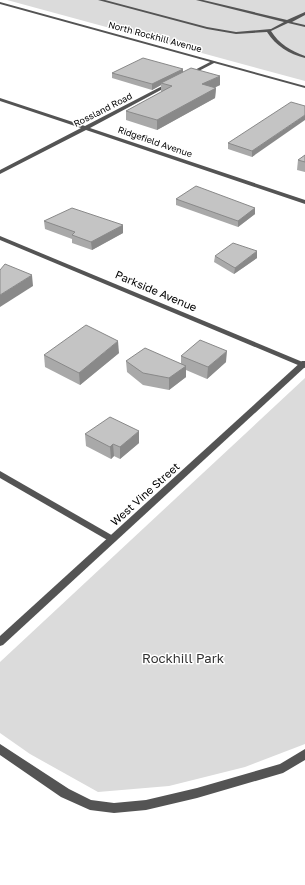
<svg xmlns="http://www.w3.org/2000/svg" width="305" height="885" font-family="'Golos Text',sans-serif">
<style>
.green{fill:#dbdbdb}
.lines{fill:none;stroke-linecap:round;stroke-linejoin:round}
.service{fill:#545454;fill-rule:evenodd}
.minor{fill:#545454;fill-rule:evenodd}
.tertiary{fill:#545454;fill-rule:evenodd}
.wall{fill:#a9a9a9}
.shaded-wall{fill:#898989}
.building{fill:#c4c4c4;stroke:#898989}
.labels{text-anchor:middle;stroke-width:3;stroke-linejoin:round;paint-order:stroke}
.far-street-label{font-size:9px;fill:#000;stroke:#fff}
.street-label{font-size:11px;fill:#000;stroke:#fff}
.near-park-label{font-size:13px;fill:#323232;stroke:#fff}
</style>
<rect width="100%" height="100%" fill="#fff"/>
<g class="green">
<polygon points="7,0 305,0 305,81"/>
<polygon points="305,378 305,744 245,767 169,786 98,792 30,754 0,733 0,662"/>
</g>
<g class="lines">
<path class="service" d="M98 0H105L207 27 236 32 271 29 284 22 196 0H203L287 20 305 12V15L292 22 305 25V27L288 23 271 31C279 44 291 51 305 56V58C289 54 276 46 267 32L236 34 207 29Z"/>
<g class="minor">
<polygon points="212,61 216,62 191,75 187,74"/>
<polygon points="168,83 172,84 90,128 305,200 305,204 86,130 0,174 0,170 81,128 0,101 0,98 85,126"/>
<polygon points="0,236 305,363 305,368 0,240"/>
<polygon points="0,471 115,537 116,539 115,541 109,541 0,478"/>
<polygon points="0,744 69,789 91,800 114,803 146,800 197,788 280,764 305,749 305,760 283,773 197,798 146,810 114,813 90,810 61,797 0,755"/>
</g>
<g class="tertiary">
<polygon points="0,2 305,86 305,88 0,4"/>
<polygon points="302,361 305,361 305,367 3,645 0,646 0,636"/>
</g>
</g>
<g class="wall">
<polygon points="183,69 183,72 220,85 214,88 216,88 215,98 157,130 126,120 126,111 161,92 161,85 152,90 112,78 112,73"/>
<polygon points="305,106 252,157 228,149 228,143"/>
<polygon points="305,155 305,172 297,170 298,160"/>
<polygon points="176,199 255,208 255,214 238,227 176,205"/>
<polygon points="44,221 123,233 92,250 72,243 72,239 45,229"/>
<polygon points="215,256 257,258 234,274 214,262"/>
<polygon points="119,353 80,385 45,367 44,355"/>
<polygon points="181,356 226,362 207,379 186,370 186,377 169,390 143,385 127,372 126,361 181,363"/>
<polygon points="85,434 139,443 120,459 114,456 111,459 86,446"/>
</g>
<g class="shaded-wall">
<polygon points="183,69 183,74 161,83 161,85 152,90 152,84"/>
<polygon points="220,76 220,85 202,93 202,84"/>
<polygon points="216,88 215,98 157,130 157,120"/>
<polygon points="305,115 305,120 252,157 252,151"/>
<polygon points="255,208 255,214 238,227 238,221"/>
<polygon points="123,225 123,233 92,250 91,242"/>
<polygon points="257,251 257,258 234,274 235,268"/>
<polygon points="32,275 33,286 0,307 0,295"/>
<polygon points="118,341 119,353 80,385 79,373"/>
<polygon points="227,351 226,362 207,379 208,367"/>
<polygon points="186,366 186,377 169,390 169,378"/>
<polygon points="139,431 139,443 120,459 120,447"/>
<polygon points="113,444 114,456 111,459 110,447"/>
</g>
<g class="building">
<polygon points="143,58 183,69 152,84 112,73"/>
<polygon points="191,68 220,76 202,84 216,88 157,120 126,111 172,86 161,83"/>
<polygon points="291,102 305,106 305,115 252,151 228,143"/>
<polygon points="305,155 305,162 298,160"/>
<polygon points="196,186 255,208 238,221 176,199"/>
<polygon points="72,208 123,225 91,242 72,235 75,232 44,221"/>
<polygon points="233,243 257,251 235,268 215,256"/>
<polygon points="5,264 32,275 0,295 0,270"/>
<polygon points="86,325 118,341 79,373 44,355"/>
<polygon points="200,340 227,351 208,367 181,356"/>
<polygon points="145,348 186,366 169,378 143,373 126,361"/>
<polygon points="110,417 139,431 120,447 113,444 110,447 85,434"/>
</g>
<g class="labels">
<g class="far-street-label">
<text transform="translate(155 37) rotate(15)" y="3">North Rockhill Avenue</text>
<text transform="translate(103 110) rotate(-27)" y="3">Rossland Road</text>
<text transform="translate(155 142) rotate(19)" y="3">Ridgefield Avenue</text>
</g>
<g class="street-label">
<text transform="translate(156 291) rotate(23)" y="4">Parkside Avenue</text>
<text transform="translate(145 494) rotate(-42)" y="4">West Vine Street</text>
</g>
<g class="near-park-label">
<text x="183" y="663">Rockhill Park</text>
</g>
</g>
</svg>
